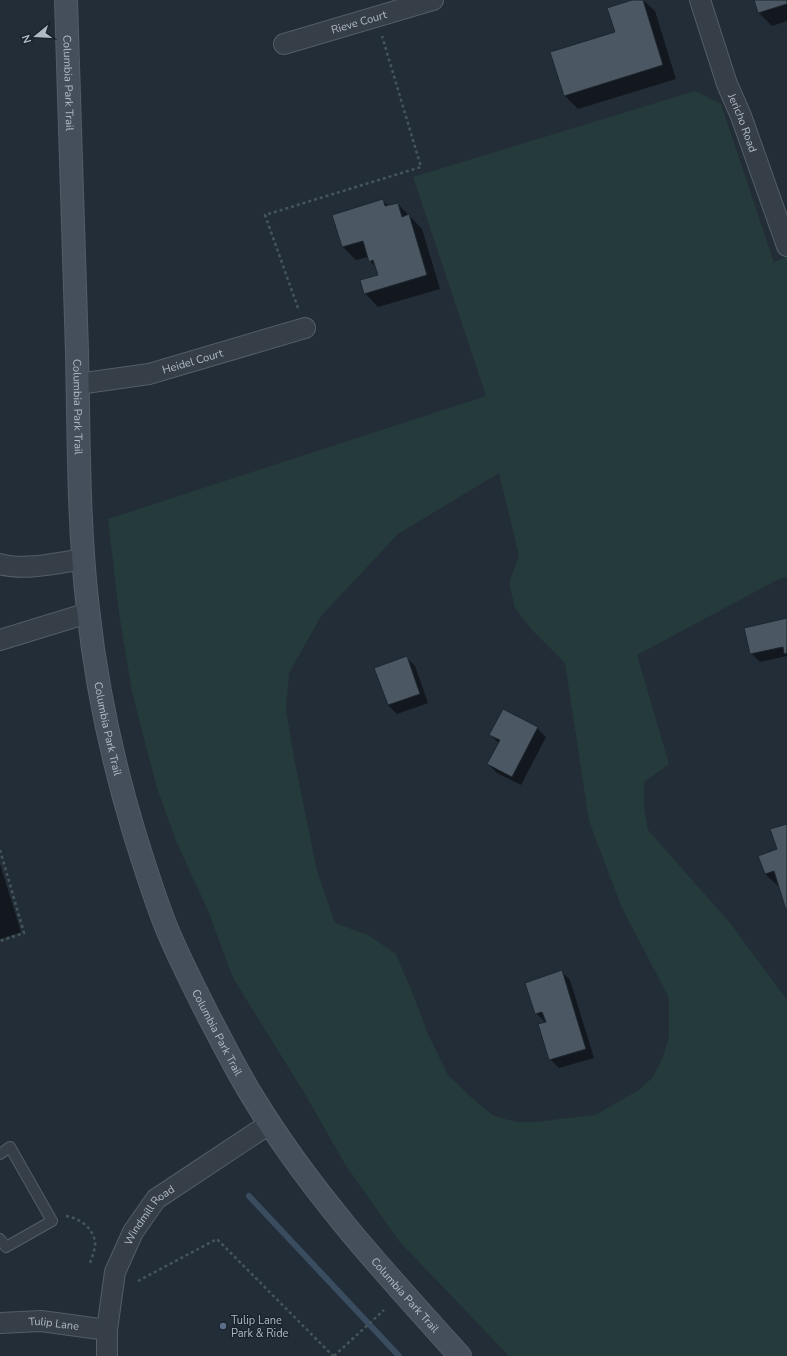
<svg xmlns="http://www.w3.org/2000/svg" width="787" height="1356" font-family="'Nunito Sans',sans-serif">
<style>
.green{fill:#253a3a;fill-rule:evenodd}
.shadow{fill:#0007}
.lines{fill:none;stroke-linecap:round;stroke-linejoin:round}
.stream{stroke:#394c60;stroke-width:6}
.building{fill:#4b5863;stroke:#1d262f}
.service-casing{stroke:#545d66;stroke-width:12}
.minor-casing{stroke:#545d66;stroke-width:22}
.secondary-casing{stroke:#545d66;stroke-width:24}
.path{stroke:#445758;stroke-width:2.5;stroke-dasharray:3 3;stroke-linecap:butt}
.service{stroke:#363f48;stroke-width:10}
.minor{stroke:#363f48;stroke-width:20}
.secondary{stroke:#444f5b;stroke-width:22}
.service-dot{fill:#5c6f8a;stroke:#1b242d;stroke-width:1.5}
.labels{text-anchor:middle;stroke-width:3;stroke-linejoin:round;paint-order:stroke}
.street-label{font-size:11px;fill:#b1bac4;stroke:#1b242d}
.poi-label{font-size:11px;fill:#b1bac4;stroke:#1b242d;text-anchor:start}
</style>
<rect width="100%" height="100%" fill="#232d38"/>
<path class="green" d="M695 91 721 104 774 263 787 256V577L779 579 637 655 669 764 644 782V807L648 830 730 923 787 1000V1356H509L399 1241 345 1164 305 1094 233 978 209 913 176 841 157 788 132 692 119 613 108 519 486 396 413 177ZM499 473 519 556 509 583 515 608 532 630 565 663 589 821 622 908 669 998V1037L663 1057 653 1077 639 1090 595 1115 535 1122H517L494 1116 473 1099 448 1075 428 1034 414 997 396 954 368 935 335 923 317 871 294 758 286 709 289 673 321 616 398 534Z"/>
<g class="shadow">
<polygon points="635,0 643,0 655,11 676,79 578,109 565,96 551,53 617,32"/>
<polygon points="755,0 787,0 787,21 772,26 759,13"/>
<polygon points="383,201 389,206 398,204 422,229 440,289 378,307 365,293 379,275 377,268 370,261 368,257 356,260 343,247 333,215"/>
<polygon points="787,619 787,656 760,662 751,653"/>
<polygon points="406,657 415,666 428,703 397,714 388,705"/>
<polygon points="537,728 546,737 521,785 497,773 488,764 499,743 490,735"/>
<polygon points="787,825 787,908 780,887 779,887 765,874 778,850"/>
<polygon points="0,864 21,932 0,939"/>
<polygon points="561,971 570,980 594,1058 559,1068 550,1059 546,1023 536,1013"/>
</g>
<g class="lines">
<polyline class="stream" points="249,1196 399,1356"/>
</g>
<g class="building">
<polygon points="632,0 643,0 663,65 564,96 550,52 615,32 607,8"/>
<polygon points="754,0 787,0 787,4 758,13"/>
<polygon points="383,199 385,206 398,203 402,217 409,214 427,275 364,294 360,280 378,275 373,260 369,262 363,241 342,247 332,215"/>
<polygon points="787,618 787,653 784,654 783,647 750,654 744,628"/>
<polygon points="407,656 420,694 388,705 374,668"/>
<polygon points="503,709 538,727 512,777 487,764 500,740 489,735"/>
<polygon points="787,824 787,909 786,910 774,871 765,874 758,856 777,849 770,829"/>
<polygon points="562,970 586,1049 549,1060 538,1024 546,1022 542,1012 535,1014 525,983"/>
</g>
<g class="lines">
<defs>
<polyline id="service" points="0,1154 10,1147 52,1221 6,1247 0,1239"/>
<g id="minor">
<path id="s1" d="M700 0 727 84 741 116 787 246"/>
<path id="s2" d="M284 44 433 0"/>
<path id="s3" d="M78 384 149 374 305 328"/>
<path d="M0 564C24 571 58 563 83 559"/>
<polyline points="0,640 88,613"/>
<path id="s4" d="M0 1323 41 1321 107 1330"/>
<path id="s5" d="M107 1356V1330L115 1272 133 1232 156 1199 269 1124"/>
</g>
<g id="secondary">
<path id="s6" d="M66 0C70 117 73 235 77 352 79 438 78 524 88 609 96 684 112 759 134 832 144 864 154 897 167 929 179 958 194 987 208 1015 223 1043 237 1072 254 1099 312 1194 386 1274 460 1356"/>
</g>
</defs>
<use href="#service" class="service-casing"/>
<use href="#minor" class="minor-casing"/>
<use href="#secondary" class="secondary-casing"/>
<g class="path">
<polyline points="298,308 265,215 421,167 382,36"/>
<polyline points="0,850 24,933 0,941"/>
<path d="M66 1216C79 1218 92 1227 95 1241 96 1248 92 1257 90 1263"/>
<polyline points="138,1281 217,1239 333,1356"/>
<polyline points="334,1356 384,1310"/>
</g>
<use href="#service" class="service"/>
<use href="#minor" class="minor"/>
<use href="#secondary" class="secondary"/>
</g>
<circle class="service-dot" cx="223" cy="1326" r="4"/>
<g class="labels">
<g class="street-label">
<text dy="4" stroke="none"><textPath href="#s2" startOffset="78">Rieve Court</textPath></text>
<text dy="4" stroke="none"><textPath href="#s6" startOffset="83">Columbia Park Trail</textPath></text>
<text dy="4" stroke="none"><textPath href="#s1" startOffset="130">Jericho Road</textPath></text>
<text dy="4" stroke="none"><textPath href="#s3" startOffset="117">Heidel Court</textPath></text>
<text dy="4" stroke="none"><textPath href="#s6" startOffset="407">Columbia Park Trail</textPath></text>
<text dy="4" stroke="none"><textPath href="#s6" startOffset="731">Columbia Park Trail</textPath></text>
<text dy="4" stroke="none"><textPath href="#s6" startOffset="1055">Columbia Park Trail</textPath></text>
<text dy="4" stroke="none"><textPath href="#s5" startOffset="152">Windmill Road</textPath></text>
<text dy="4" stroke="none"><textPath href="#s6" startOffset="1379">Columbia Park Trail</textPath></text>
<text dy="4" stroke="none"><textPath href="#s4" startOffset="54">Tulip Lane</textPath></text>
</g>
<g class="poi-label">
<text x="231" y="1324">Tulip Lane<tspan x="231" dy="13">Park &amp; Ride</tspan></text>
</g>
</g>
<g transform="translate(36 36) rotate(252)" stroke="#1b242d" stroke-width="3" paint-order="stroke">
<path d="M0-3L7 15L0 10L-7 15Z" fill="#b1bac4"/>
<text y="-6" font-size="11" font-weight="bold" text-anchor="middle" fill="#b1bac4">N</text>
</g>
</svg>
